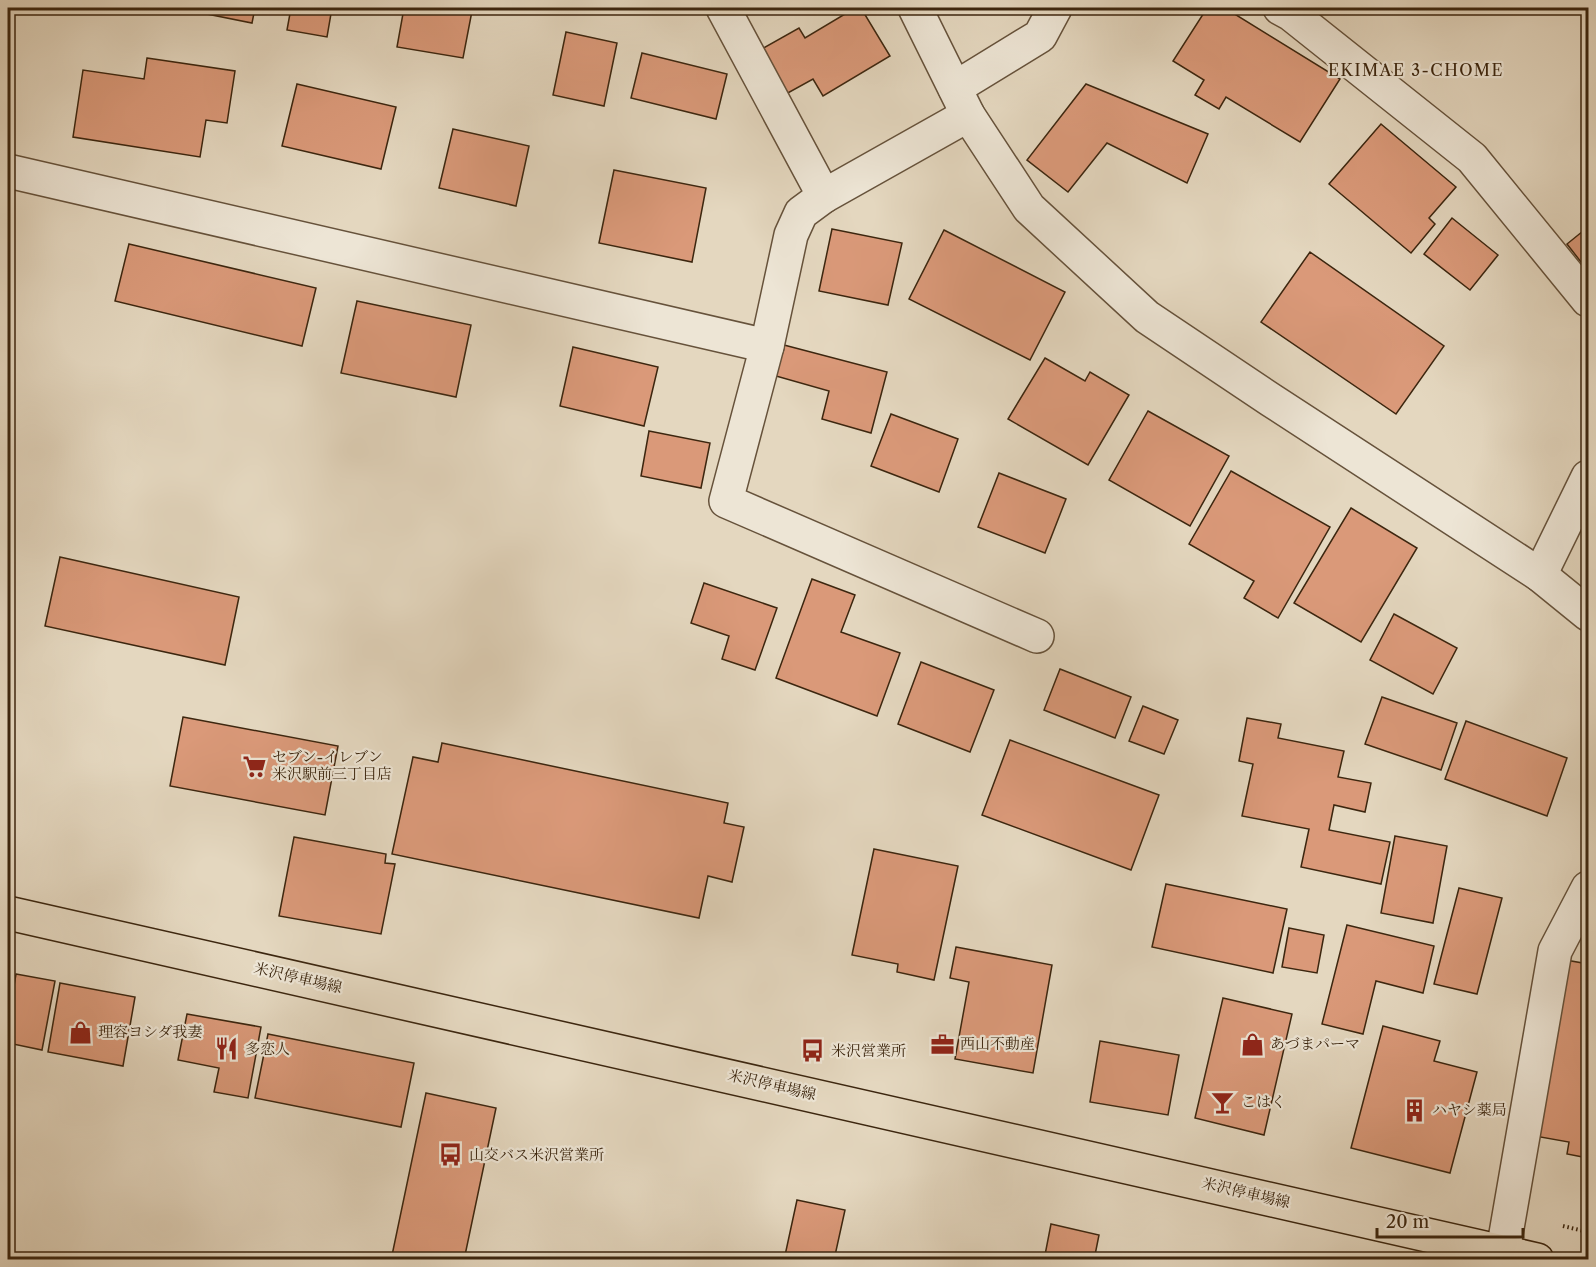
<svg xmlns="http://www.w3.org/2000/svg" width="1596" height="1267" font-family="'Libre Caslon Text','Noto Serif JP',serif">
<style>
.building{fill:#da9979;stroke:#3c260f;stroke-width:1.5}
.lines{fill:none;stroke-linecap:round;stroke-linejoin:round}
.minor-casing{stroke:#66523b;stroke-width:36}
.major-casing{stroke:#3c260f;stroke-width:36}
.path{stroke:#3c260f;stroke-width:4;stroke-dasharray:1.5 3;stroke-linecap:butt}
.minor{stroke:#ede5d5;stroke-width:33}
.major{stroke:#e4d7bf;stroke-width:33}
.labels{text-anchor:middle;stroke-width:4.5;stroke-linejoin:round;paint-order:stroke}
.poi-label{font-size:15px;fill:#3c260f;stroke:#ede5d5;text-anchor:start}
.street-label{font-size:15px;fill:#3c260f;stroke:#ede5d5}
.neighbourhood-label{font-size:16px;letter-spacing:1.5px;fill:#3c260f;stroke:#ede5d5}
</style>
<rect width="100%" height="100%" fill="#e4d7bf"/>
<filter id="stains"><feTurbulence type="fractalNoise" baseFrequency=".00333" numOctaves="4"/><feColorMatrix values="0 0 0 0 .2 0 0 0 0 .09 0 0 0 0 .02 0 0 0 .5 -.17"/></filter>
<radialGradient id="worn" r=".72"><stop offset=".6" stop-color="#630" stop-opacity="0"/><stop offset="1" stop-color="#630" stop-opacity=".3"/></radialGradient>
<g class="building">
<polygon points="177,8 255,8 252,23"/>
<polygon points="291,8 332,8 327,37 287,30"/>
<polygon points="404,8 453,8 472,11 463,58 397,47"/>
<polygon points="855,8 861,8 890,56 823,96 813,79 786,94 760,50 799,28 805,38"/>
<polygon points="1207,8 1225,8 1340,79 1300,142 1226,97 1219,109 1195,95 1204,80 1173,61"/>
<polygon points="566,32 617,43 604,106 553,95"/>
<polygon points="642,53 727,74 716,119 631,98"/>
<polygon points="147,58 235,71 227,123 206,120 200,157 73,137 83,70 144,79"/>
<polygon points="297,84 396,107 381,169 282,146"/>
<polygon points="1086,84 1208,134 1187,183 1107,143 1068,192 1027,160"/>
<polygon points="1381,124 1456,187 1429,218 1435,224 1411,253 1329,184"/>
<polygon points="453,129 529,146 516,206 439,188"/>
<polygon points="614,170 706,188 692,262 599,243"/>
<polygon points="1452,218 1498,255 1470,290 1424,254"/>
<polygon points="1588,227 1588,271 1567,244"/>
<polygon points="832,229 902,243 888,305 819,291"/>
<polygon points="944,230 1065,292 1030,360 909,299"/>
<polygon points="129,244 316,288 302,346 115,301"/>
<polygon points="1310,252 1444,346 1396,414 1261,322"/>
<polygon points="357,301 471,325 456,397 341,373"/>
<polygon points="784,345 887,372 871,433 822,419 829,391 776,376"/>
<polygon points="573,347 658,367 644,426 560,406"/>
<polygon points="1045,358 1085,381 1090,372 1129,395 1088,465 1008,419"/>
<polygon points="1148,411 1229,456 1190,526 1109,480"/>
<polygon points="891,414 958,439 939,492 871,466"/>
<polygon points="649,431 710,443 701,488 641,476"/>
<polygon points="1231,471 1330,527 1278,618 1244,598 1254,581 1189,544"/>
<polygon points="999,473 1066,499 1045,553 978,527"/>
<polygon points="1351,508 1417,548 1361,642 1294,603"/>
<polygon points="60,557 239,597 225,665 45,626"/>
<polygon points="812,579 855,595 841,632 900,653 877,716 776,678"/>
<polygon points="704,583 777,608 755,670 722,659 729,636 691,623"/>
<polygon points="1394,614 1457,648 1433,694 1370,660"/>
<polygon points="921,662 994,690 970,752 898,724"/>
<polygon points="1060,669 1131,697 1115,738 1044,710"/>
<polygon points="1382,697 1457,723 1441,770 1365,744"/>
<polygon points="1143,706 1178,720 1164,754 1129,741"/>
<polygon points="183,717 338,746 325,815 170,786"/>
<polygon points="1247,718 1281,724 1278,738 1344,751 1338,777 1371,783 1365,812 1334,805 1329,830 1390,842 1381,884 1301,867 1309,829 1242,816 1253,764 1239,761"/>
<polygon points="1466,721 1567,758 1547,816 1445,779"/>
<polygon points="1010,740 1159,795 1131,870 982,815"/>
<polygon points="442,743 728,803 724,823 744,827 732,882 708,876 699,918 392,854 413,757 438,762"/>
<polygon points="1395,836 1447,846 1433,923 1381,913"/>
<polygon points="294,837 386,854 385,863 395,864 381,934 279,916"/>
<polygon points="874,849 958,866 934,980 897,972 898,964 852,955"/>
<polygon points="1166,884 1287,909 1273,973 1152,947"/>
<polygon points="1459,888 1502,898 1477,994 1434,984"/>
<polygon points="1347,925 1434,946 1423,993 1376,981 1363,1034 1322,1024"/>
<polygon points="1289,928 1324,935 1317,973 1282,967"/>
<polygon points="956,947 1052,965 1033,1073 955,1059 969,982 950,978"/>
<polygon points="1560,959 1588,964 1588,1158 1567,1154 1569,1142 1529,1135"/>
<polygon points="16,974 55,981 42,1050 8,1043 8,1020"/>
<polygon points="60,983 135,997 123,1066 48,1052"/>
<polygon points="1223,998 1292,1014 1264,1135 1195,1118"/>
<polygon points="187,1014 261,1027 248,1098 214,1092 219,1068 178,1060"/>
<polygon points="1383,1026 1440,1041 1434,1061 1477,1072 1450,1173 1351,1148"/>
<polygon points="268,1034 414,1063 401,1127 255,1098"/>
<polygon points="1100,1041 1179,1055 1168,1115 1090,1102"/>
<polygon points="426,1093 496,1108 464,1260 391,1260"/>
<polygon points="797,1200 845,1210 834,1260 784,1260"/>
<polygon points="1051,1224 1099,1235 1094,1260 1044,1260"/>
</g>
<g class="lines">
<defs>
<g id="minor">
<polyline points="723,8 824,196 801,213 791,235 767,346 726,501 1037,636"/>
<polyline points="915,8 968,115 1029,208 1147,317 1271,400 1540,575 1588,614"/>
<polyline points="1280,8 1291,14 1472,158 1588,300"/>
<polyline points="955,88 1040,36 1055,8"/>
<polyline points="8,171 767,346"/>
<polyline points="824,196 968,115"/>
<polyline points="1540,575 1588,477"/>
<polyline points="1503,1251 1555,951 1588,888"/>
</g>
<polyline id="major" points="8,913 1537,1260"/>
</defs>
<use href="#minor" class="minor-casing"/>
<use href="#major" class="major-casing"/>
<polyline class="path" points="1563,1226 1588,1232"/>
<use href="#minor" class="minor"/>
<use href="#major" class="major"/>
</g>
<defs>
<symbol id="supermarket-bare" viewBox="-9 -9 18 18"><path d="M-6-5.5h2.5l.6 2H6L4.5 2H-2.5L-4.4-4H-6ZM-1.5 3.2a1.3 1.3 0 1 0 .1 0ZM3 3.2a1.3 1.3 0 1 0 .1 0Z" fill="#8f2418" stroke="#ede5d5" stroke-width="2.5" paint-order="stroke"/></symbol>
<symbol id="shop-bare" viewBox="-9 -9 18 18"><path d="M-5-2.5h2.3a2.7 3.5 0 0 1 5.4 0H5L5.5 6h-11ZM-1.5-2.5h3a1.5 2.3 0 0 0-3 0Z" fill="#8f2418" stroke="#ede5d5" stroke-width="2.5" paint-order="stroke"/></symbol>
<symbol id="office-bare" viewBox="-9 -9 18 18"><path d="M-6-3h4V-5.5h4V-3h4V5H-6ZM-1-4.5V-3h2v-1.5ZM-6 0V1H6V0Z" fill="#8f2418" stroke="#ede5d5" stroke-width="2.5" paint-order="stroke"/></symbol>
<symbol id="restaurant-bare" viewBox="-9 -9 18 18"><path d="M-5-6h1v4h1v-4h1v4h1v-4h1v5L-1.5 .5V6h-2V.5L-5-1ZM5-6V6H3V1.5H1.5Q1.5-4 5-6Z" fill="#8f2418" stroke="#ede5d5" stroke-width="2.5" paint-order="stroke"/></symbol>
<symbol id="bus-bare" viewBox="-9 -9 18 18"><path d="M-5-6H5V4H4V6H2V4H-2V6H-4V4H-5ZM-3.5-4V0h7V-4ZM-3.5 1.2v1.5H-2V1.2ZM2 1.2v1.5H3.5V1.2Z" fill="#8f2418" stroke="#ede5d5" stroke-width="2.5" paint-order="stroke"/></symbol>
<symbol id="bar-bare" viewBox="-9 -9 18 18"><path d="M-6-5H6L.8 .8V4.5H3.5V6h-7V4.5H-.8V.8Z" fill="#8f2418" stroke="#ede5d5" stroke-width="2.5" paint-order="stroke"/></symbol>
<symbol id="building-bare" viewBox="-9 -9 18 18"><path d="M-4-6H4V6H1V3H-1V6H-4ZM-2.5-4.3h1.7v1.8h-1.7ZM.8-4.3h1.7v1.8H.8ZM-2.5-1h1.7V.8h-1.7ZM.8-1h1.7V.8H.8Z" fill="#8f2418" stroke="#ede5d5" stroke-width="2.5" paint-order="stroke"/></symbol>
</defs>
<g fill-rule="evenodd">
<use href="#supermarket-bare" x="238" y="750" width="33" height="33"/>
<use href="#shop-bare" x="64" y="1016" width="33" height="33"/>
<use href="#office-bare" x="926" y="1028" width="33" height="33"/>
<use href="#shop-bare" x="1236" y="1028" width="33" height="33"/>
<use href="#restaurant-bare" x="210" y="1032" width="33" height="33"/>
<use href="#bus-bare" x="796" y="1034" width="33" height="33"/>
<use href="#bar-bare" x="1206" y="1086" width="33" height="33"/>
<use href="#building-bare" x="1398" y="1094" width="33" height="33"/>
<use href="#bus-bare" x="434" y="1138" width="33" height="33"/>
</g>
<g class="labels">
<g class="poi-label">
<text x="272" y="762">セブン-イレブン<tspan x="272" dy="17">米沢駅前三丁目店</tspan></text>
<text x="98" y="1037">理容ヨシダ我妻</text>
<text x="960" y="1049">西山不動産</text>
<text x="1270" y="1049">あづまパーマ</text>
<text x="245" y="1054">多恋人</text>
<text x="831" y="1056">米沢営業所</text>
<text x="1241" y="1107">こはく</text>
<text x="1432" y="1115">ハヤシ薬局</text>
<text x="469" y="1160">山交バス米沢営業所</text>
</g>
<g class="street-label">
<text transform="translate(298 978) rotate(13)" y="5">米沢停車場線</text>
<text transform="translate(772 1085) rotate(13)" y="5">米沢停車場線</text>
<text transform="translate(1246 1193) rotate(13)" y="5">米沢停車場線</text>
</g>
<g class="neighbourhood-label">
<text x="1416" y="76">EKIMAE 3-CHOME</text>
</g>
</g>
<rect width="1596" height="1267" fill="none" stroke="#e4d7bf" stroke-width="30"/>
<rect x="9" y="9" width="1578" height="1249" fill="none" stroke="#3c260f" stroke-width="3"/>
<rect x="15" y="15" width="1566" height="1237" fill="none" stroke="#3c260f" stroke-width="1.5"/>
<path d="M1377 1228v9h146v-9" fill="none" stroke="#3c260f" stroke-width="3"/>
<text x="1386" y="1228" font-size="18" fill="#3c260f" stroke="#ede5d5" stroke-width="4.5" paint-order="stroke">20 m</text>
<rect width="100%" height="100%" filter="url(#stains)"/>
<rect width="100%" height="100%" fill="url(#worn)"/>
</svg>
